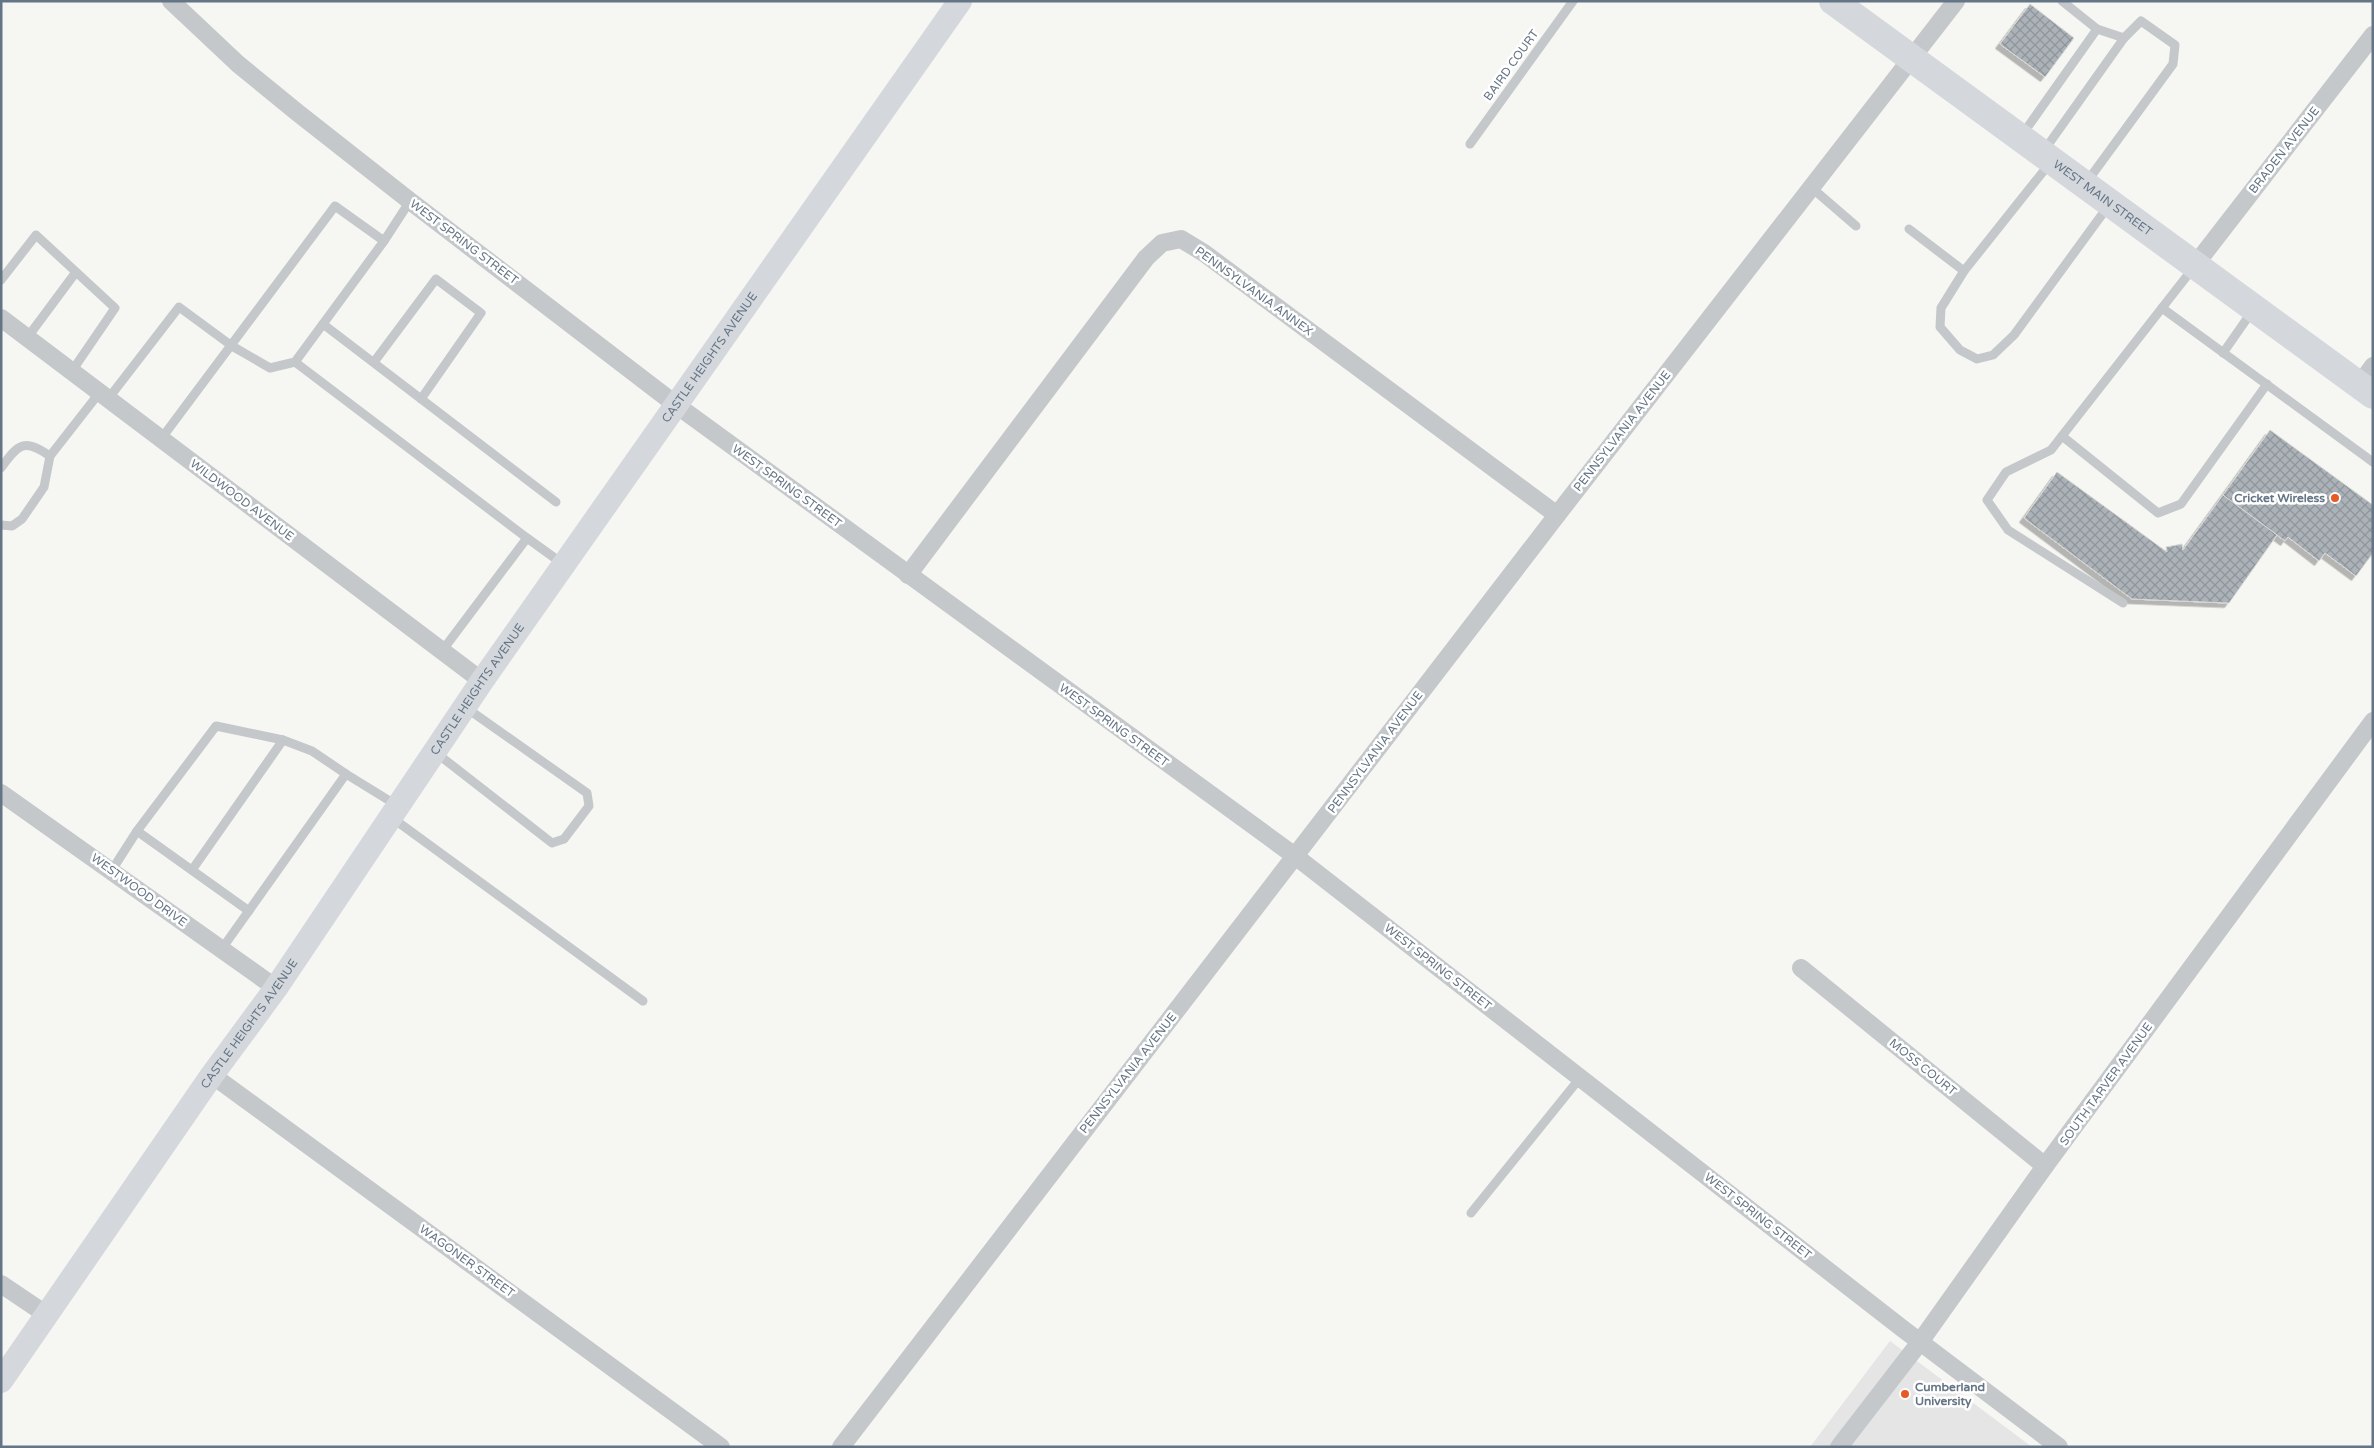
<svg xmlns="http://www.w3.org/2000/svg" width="2374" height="1448" font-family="'Varela Round',sans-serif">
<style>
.built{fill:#e4e5e4}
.building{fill:url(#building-cross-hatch);stroke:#d8d8d6;filter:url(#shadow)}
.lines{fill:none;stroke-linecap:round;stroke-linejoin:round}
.lane{stroke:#c4c8cb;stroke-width:9}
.street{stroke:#c4c8cb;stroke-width:18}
.secondary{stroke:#d4d8dd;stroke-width:24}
.primary{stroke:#d4d8dd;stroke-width:28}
.poi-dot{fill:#e65a24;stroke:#fff;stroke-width:2}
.labels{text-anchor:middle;stroke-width:5;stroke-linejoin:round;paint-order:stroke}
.street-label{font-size:12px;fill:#657585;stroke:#fff}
.poi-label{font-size:12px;font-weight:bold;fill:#657585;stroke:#fff;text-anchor:end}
</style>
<defs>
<pattern id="building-cross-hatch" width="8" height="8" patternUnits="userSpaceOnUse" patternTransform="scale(1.25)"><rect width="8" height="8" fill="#abb2b8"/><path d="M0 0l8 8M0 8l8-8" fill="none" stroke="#8f959b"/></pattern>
<filter id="shadow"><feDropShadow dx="-4.5" dy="4.5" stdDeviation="0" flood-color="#0004"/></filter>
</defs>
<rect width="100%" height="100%" fill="#f6f6f3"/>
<polygon class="built" points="1890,1341 2032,1447 1810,1447"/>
<g class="building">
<polygon points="2030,4 2074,38 2045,77 2000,44"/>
<polygon points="2270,430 2373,505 2373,553 2356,576 2325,553 2319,561 2288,537 2285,541 2223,495"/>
<polygon points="2057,472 2167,552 2166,547 2182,544 2183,550 2223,495 2277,535 2229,603 2132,599 2024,518"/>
</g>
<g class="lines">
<g class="lane">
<polyline points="2097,29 2124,38"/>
<polyline points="2022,135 2097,29 2062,1"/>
<polyline points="1470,144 1573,1"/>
<polyline points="2043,152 2124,38 2141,21 2175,45 2173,64 2086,183"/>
<polyline points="2050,163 1964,271 1941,308 1940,327 1960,350 1977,359 1993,355 2014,335 2109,205"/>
<polyline points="1812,188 1856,226"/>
<polyline points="1909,229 1964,271"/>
<polyline points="384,241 410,201"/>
<polyline points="1,280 36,235 115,308 72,371"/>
<polyline points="2162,308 2373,462"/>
<polyline points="323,324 556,502"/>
<polyline points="27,338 76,272"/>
<polyline points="2223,353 2253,310"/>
<polyline points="295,362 527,538 442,651"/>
<polyline points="374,362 436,279 481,313 421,399"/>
<polyline points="108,399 179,307 232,346 270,368 295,362 384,241 335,206 161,439"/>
<polyline points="2062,436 2158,513 2181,504 2267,384"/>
<path d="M1 468C18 444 24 438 50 456"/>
<polyline points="1,525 12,526 22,519 44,487 50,456 100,392"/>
<polyline points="527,538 563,564"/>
<polyline points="2123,603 2008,530 1987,500 2006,472 2051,450 2194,267"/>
<polyline points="435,752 552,843 564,839 589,806 587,793 465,707"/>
<polyline points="391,817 643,1001"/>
<polyline points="137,831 216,726 283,740 312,751 346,774"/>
<polyline points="112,870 137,831 249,911"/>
<polyline points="192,870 283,740"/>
<polyline points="221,950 346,774 398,806"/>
<polyline points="1471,1213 1580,1078"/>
</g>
<g class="street">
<polyline points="171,1 238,64 298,113 410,201 675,404 1295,856 1903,1329 2059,1447"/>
<polyline points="2195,265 2373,35"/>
<polyline points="1,318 482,681"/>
<polyline points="2359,385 2373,366"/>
<polyline points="908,575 1146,258 1162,243 1181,239 1204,253 1557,515"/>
<polyline points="1,793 276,988"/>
<polyline points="1801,968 2045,1166"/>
<polyline points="212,1075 721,1447"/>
<polyline points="1,1284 47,1315"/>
<polyline points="841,1447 1557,515 1956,1"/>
<polyline points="1839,1447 1920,1342 2045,1166 2373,721"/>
</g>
<path class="secondary" id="s1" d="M1 1381 212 1075 276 988 482 681 960 1"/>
<path class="primary" id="s2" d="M1833 1 2373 395"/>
</g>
<g class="poi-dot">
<circle cx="2335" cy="498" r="5"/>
<circle cx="1905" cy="1394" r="5"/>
</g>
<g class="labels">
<g class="street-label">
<text transform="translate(1511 65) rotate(-54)" y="4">BAIRD COURT</text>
<text transform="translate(2284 150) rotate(-52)" y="4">BRADEN AVENUE</text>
<text dy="4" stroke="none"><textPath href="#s2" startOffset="334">WEST MAIN STREET</textPath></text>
<text transform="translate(464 242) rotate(37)" y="4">WEST SPRING STREET</text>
<text transform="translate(1254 291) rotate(36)" y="4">PENNSYLVANIA ANNEX</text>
<text dy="4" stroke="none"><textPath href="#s1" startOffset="1245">CASTLE HEIGHTS AVENUE</textPath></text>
<text transform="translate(1622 431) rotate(-52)" y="4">PENNSYLVANIA AVENUE</text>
<text transform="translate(787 486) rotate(36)" y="4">WEST SPRING STREET</text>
<text transform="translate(242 500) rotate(37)" y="4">WILDWOOD AVENUE</text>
<text dy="4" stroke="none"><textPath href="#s1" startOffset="840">CASTLE HEIGHTS AVENUE</textPath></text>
<text transform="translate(1114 725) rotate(36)" y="4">WEST SPRING STREET</text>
<text transform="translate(1375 752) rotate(-53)" y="4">PENNSYLVANIA AVENUE</text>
<text transform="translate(139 890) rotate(36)" y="4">WESTWOOD DRIVE</text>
<text transform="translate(1438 967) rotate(38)" y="4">WEST SPRING STREET</text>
<text dy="4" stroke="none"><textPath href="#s1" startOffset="435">CASTLE HEIGHTS AVENUE</textPath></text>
<text transform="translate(1923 1067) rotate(39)" y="4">MOSS COURT</text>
<text transform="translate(1128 1073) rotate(-52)" y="4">PENNSYLVANIA AVENUE</text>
<text transform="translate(2106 1084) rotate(-54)" y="4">SOUTH TARVER AVENUE</text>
<text transform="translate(1758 1216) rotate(38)" y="4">WEST SPRING STREET</text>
<text transform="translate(467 1261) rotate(36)" y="4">WAGONER STREET</text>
</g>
<g class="poi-label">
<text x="2325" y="502">Cricket Wireless</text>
<text x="1915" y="1391" text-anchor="start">Cumberland<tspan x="1915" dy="14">University</tspan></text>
</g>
</g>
<rect width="2374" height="1448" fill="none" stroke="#657585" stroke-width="5"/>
</svg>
